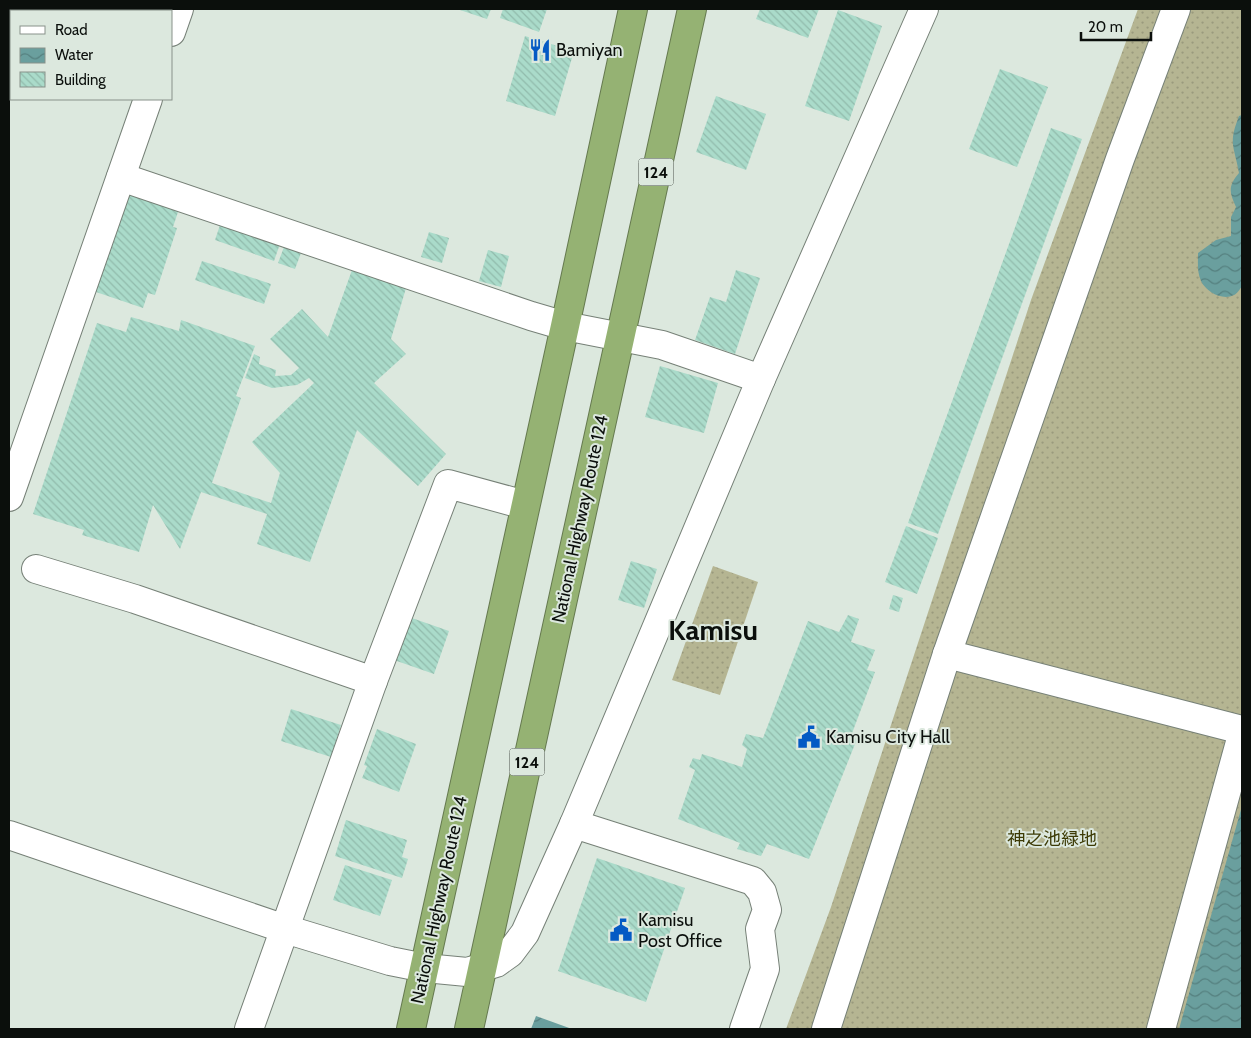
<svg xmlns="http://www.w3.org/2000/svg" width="1251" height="1038" font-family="Cabin,'Noto Sans JP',sans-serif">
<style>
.grass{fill:url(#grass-dots)}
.water{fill:url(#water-waves)}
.building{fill:url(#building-back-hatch)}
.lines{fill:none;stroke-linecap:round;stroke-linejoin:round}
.minor-casing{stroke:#768077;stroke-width:30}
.highway-casing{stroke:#65794f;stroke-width:30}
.minor{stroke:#fff;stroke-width:28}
.highway{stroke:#95b273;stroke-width:28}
.labels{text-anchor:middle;stroke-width:4;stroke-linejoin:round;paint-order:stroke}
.shield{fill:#dce8de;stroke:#4a504b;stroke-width:1}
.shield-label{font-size:16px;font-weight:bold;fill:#0b0f0c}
.poi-label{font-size:18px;fill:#0b0f0c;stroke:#dce8de;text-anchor:start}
.street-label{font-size:18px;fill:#0b0f0c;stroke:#dce8de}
.park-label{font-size:18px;fill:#3d3b06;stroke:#dce8de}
.town-label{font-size:28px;font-weight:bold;fill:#0b0f0c;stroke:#dce8de}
</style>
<defs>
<pattern id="grass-dots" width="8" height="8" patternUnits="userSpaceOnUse" patternTransform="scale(1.25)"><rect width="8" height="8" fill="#b5b592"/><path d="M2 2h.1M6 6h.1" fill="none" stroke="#9a9a7d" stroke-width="1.8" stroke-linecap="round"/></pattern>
<pattern id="water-waves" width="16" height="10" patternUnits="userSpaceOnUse" patternTransform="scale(1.25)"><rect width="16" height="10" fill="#6a9f9e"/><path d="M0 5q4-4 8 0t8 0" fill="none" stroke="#55807f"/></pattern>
<pattern id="building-back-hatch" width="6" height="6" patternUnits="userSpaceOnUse" patternTransform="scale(1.25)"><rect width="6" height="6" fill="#aadbca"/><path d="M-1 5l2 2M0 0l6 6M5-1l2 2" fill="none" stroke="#91bbac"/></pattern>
</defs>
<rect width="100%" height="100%" fill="#dce8de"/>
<g class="grass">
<polygon points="1138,9 1242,9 1242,1029 786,1029 831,907 1031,300"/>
<polygon points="713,566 758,582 720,695 672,680"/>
</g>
<g class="water">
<path d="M1242 115V218L1241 228 1242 243V286C1240 289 1237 294 1234 295 1223 301 1206 292 1201 281 1197 272 1198 263 1198 253L1216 240 1231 236V217L1236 207C1229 192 1228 186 1239 173 1234 145 1228 144 1239 116Z"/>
<polygon points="1242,806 1242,1029 1179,1029"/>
<polygon points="536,1016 572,1029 531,1029"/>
</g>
<g class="building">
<polygon points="457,9 491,9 487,19"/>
<polygon points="503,9 547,9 539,32 500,18"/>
<polygon points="760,9 819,9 808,38 756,19"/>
<polygon points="838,10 882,26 849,121 805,106"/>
<polygon points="525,36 574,51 555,116 506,101"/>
<polygon points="1000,69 1048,87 1017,167 969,149"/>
<polygon points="716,96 766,114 746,170 696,152"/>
<polygon points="1051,128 1082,139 938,534 908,523"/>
<polygon points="129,192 179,209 173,227 177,228 155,295 148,293 143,308 96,292"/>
<polygon points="222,219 281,241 274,261 215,240"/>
<polygon points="429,232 449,238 442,263 421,257"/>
<polygon points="284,247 301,253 295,269 278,263"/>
<polygon points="488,250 509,256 501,287 479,281"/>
<polygon points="202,261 271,284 264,304 195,280"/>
<polygon points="352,270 406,288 391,339 406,354 374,383 446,454 418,486 357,430 310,562 257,544 267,514 201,492 180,549 153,505 139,552 82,535 84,530 33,514 97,323 126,332 131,317 179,331 181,320 255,346 236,396 241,398 212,483 271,503 280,473 252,442 314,383 309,378 297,385 272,388 245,378 254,354 260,357 259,364 276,370 275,376 291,375 299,368 270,339 302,309 328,337"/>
<polygon points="736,270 760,278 735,354 695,340 710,297 726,302"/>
<polygon points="660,366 718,383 704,433 645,417"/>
<polygon points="906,526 938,538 917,594 885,582"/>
<polygon points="631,561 657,569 644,608 618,600"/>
<polygon points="893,595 903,598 899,612 889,609"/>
<polygon points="848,615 859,619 851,642 875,650 867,670 875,672 851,736 857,739 809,859 767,844 761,856 737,849 740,843 678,819 695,770 689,767 693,758 700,760 702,754 742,767 747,749 742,745 746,734 763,738 808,621 839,632"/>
<polygon points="409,617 449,631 434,674 394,660"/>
<polygon points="291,709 341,725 331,757 281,741"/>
<polygon points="377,729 416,744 399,792 362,778 367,766 364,765"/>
<polygon points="346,820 407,840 402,857 408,859 402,878 335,856"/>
<polygon points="597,858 685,888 646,1002 558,971"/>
<polygon points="345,865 392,880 380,916 333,900"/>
</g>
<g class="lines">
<defs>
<g id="minor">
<polyline points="171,32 179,9"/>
<polyline points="121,177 531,316 565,326 662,345 761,379"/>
<polyline points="9,497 148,99"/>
<polyline points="36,569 135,599 373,681"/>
<polyline points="947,654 1242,730"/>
<polyline points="574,824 753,881 762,892 767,910 760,929 765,969 744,1029"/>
<polyline points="9,835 285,929 390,961 425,968 467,972 496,963 510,953 525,933 574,824 761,379 924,9"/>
<polyline points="249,1029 373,681 448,484 525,505"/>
<polyline points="826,1029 947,654 1120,159 1176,9"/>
<polyline points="1161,1029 1242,735"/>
</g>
<g id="highway">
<polyline points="411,1029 565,326 633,9"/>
<polyline points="469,1029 692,9"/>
</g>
</defs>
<use href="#minor" class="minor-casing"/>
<use href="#highway" class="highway-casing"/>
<use href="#minor" class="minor"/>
<use href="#highway" class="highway"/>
</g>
<defs>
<symbol id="restaurant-bare" viewBox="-9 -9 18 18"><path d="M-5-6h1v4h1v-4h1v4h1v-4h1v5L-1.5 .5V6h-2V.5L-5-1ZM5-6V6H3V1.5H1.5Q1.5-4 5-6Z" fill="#045ac4" stroke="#dce8de" stroke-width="2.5" paint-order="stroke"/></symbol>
<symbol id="civic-bare" viewBox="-9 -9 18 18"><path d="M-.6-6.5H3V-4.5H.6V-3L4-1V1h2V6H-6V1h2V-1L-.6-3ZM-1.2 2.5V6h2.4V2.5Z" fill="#045ac4" stroke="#dce8de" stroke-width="2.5" paint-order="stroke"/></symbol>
</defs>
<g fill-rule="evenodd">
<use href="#restaurant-bare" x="524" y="34" width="32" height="32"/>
<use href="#civic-bare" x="793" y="721" width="32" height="32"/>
<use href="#civic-bare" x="605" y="914" width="32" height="32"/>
</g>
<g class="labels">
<g class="shield">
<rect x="638.5" y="158.5" width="35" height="27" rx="4"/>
<rect x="509.5" y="748.5" width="35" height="27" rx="4"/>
</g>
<g class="shield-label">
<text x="656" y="178">124</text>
<text x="527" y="768">124</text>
</g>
<g class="poi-label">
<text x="556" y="56">Bamiyan</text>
<text x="826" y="743">Kamisu City Hall</text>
<text x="638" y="926">Kamisu<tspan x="638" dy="21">Post Office</tspan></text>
</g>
<g class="street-label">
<text transform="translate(580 519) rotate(-78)" y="6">National Highway Route 124</text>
<text transform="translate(439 900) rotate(-78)" y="6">National Highway Route 124</text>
</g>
<g class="park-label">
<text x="1052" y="845">神之池緑地</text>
</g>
<g class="town-label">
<text x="713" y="640">Kamisu</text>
</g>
</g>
<rect width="1251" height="1038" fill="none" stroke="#0b0f0c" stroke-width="20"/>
<rect x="10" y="10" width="162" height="90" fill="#dce8de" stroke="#88918a"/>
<rect x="20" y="26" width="25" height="8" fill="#ffffff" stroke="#88918a"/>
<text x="55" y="35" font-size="15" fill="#0b0f0c">Road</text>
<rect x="20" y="48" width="25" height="15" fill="url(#water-waves)" stroke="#88918a"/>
<text x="55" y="60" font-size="15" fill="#0b0f0c">Water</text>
<rect x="20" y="72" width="25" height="15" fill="url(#building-back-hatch)" stroke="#88918a"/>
<text x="55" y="85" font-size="15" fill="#0b0f0c">Building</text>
<path d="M1081 32v8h70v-8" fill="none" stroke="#0b0f0c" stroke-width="2.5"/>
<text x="1088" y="32" font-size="15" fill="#0b0f0c" stroke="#dce8de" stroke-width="4" paint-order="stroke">20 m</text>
</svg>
